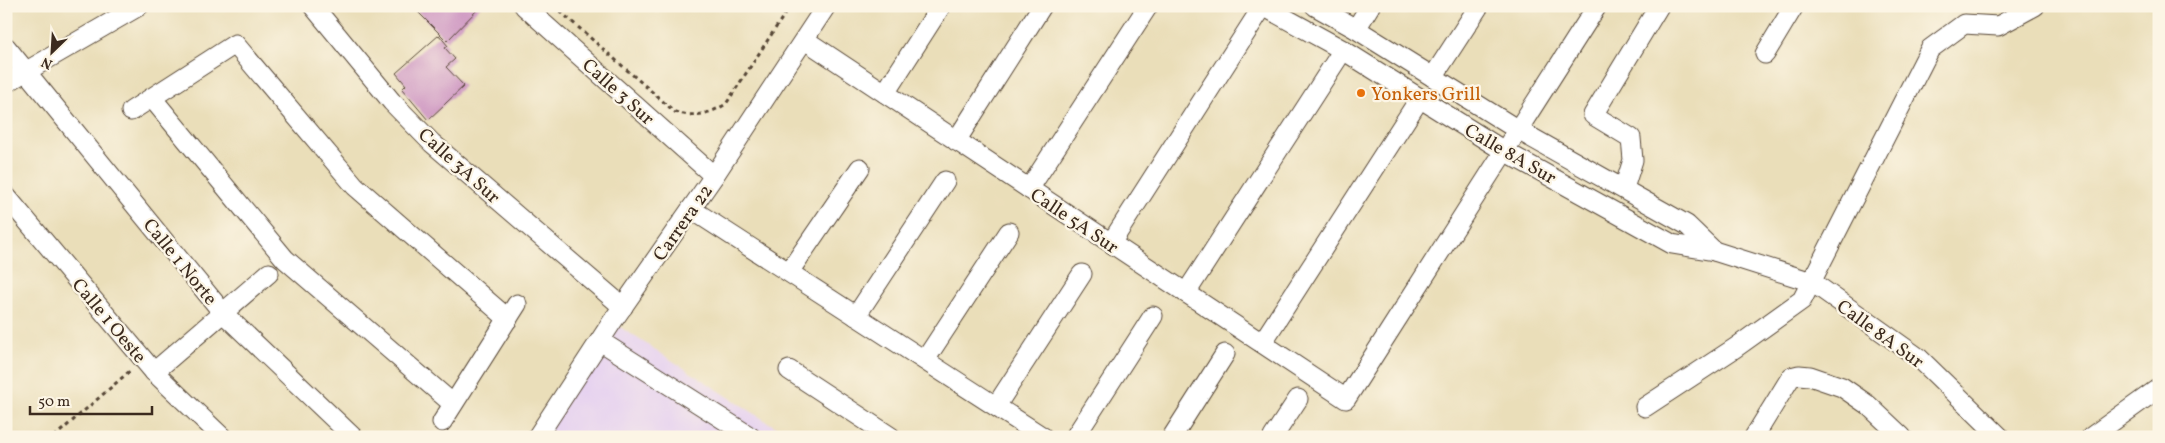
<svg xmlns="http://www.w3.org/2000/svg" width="2165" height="443" font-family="Vollkorn,serif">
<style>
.built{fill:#e6d2f0}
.building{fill:#ca8fbf}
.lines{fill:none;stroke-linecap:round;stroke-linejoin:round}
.minor-casing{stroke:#554535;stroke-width:21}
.path{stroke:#554535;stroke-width:3;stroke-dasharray:4 4;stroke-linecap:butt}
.minor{stroke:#fff;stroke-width:19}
.food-dot{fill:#e8710a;stroke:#fcf5e5;stroke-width:2}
.labels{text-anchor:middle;stroke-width:4.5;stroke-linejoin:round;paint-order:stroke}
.street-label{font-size:19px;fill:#3b2a1e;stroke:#fcf5e5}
.food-label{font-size:19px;fill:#c56008;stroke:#fcf5e5;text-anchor:start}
</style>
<rect width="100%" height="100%" fill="#fcf5e5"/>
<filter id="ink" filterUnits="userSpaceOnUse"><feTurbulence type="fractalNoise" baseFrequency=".02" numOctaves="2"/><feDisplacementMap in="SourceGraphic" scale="10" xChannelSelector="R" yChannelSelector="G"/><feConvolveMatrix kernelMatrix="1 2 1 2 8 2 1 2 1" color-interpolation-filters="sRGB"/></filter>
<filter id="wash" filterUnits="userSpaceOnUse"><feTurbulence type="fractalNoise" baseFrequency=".0096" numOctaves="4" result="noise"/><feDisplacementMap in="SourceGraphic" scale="20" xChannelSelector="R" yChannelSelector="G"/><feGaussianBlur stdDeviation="1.12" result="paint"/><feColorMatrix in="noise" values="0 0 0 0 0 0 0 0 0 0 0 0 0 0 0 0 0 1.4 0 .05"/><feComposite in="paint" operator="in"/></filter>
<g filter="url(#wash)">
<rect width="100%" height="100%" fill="#eadeb9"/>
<polygon class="built" points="612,322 791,437 537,437"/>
<g id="blocks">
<g class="building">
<polygon points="412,6 481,6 447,41"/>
<polygon points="439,35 448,46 445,48 455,59 446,67 464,86 428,120 402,89 406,85 396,73"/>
</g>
</g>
</g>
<g filter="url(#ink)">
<use href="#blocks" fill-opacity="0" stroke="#554535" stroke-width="1"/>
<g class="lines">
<defs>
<g id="minor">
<polyline points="313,6 392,102 432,143 623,307"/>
<polyline points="524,6 714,176"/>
<polyline points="1263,6 1343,50 1504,151 1672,244 1714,251 1812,282 1919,358 2000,437"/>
<polyline points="1315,6 1356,29 1518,130 1687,225 1714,251"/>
<polyline points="1356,29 1370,6"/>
<polyline points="805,40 1346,399 1597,6"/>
<polyline points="6,47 223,313 353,437"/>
<polyline points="1765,54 1794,6"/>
<polyline points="1433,77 1479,6"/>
<polyline points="6,83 139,6"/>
<polyline points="885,93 941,6"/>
<polyline points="152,98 285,259 453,404"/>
<polyline points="131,111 235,44 355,186 508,319"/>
<polyline points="956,141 1042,6"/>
<polyline points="1624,188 1633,160 1631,138 1593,115 1659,6"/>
<polyline points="1029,189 1148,6"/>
<polyline points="6,196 154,372 222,437"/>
<polyline points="691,209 1043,437"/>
<polyline points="1111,243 1263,6"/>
<polyline points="789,272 860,168"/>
<polyline points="1186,293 1343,50"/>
<polyline points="856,316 945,181"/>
<polyline points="600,341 751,437"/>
<polyline points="1262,343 1420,98"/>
<polyline points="925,360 1009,232"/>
<polyline points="789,370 891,437"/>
<polyline points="154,372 269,273"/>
<polyline points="996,406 1082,274"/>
<polyline points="1645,407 1735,348 1802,300 1930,49 1964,24 1998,26 2035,6"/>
<polyline points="442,422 517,304"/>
<polyline points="537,437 612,322 714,176 826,6"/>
<polyline points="1075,437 1153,316"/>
<polyline points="1172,437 1225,354"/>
<polyline points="1273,437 1298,399"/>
<polyline points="1754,437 1791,377 1799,375 1810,376 1842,387 1868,405 1902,437"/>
<polyline points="2091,437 2159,388"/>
</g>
</defs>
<use href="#minor" class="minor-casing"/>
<g class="path">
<path d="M554 6 675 112C693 118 710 114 726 104L790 6"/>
<polyline points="54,437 131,370"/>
</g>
<use href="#minor" class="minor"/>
</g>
</g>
<circle class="food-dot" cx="1361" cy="93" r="5"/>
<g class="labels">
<g class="street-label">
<text transform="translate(619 91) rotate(42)" y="7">Calle 3 Sur</text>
<text transform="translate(1511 153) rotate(30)" y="7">Calle 8A Sur</text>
<text transform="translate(460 165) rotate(42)" y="7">Calle 3A Sur</text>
<text transform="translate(1075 220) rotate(34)" y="7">Calle 5A Sur</text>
<text transform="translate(682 222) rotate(-55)" y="7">Carrera 22</text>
<text transform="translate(181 261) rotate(51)" y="7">Calle 1 Norte</text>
<text transform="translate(110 320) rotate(50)" y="7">Calle 1 Oeste</text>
<text transform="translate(1881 333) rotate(36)" y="7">Calle 8A Sur</text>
</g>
<g class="food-label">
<text x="1371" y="100">Yonkers Grill</text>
</g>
</g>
<rect width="2165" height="443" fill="none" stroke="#fcf5e5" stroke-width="25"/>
<g transform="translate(52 52) rotate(205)" stroke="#fcf5e5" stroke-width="4" paint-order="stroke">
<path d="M0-4L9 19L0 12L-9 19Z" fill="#3b2a1e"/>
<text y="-8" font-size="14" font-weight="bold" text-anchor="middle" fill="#3b2a1e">N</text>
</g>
<path d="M30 406v8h122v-8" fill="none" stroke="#3b2a1e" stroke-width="2.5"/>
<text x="38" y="406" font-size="15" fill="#3b2a1e" stroke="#fcf5e5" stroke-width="4" paint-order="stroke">50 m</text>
</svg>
